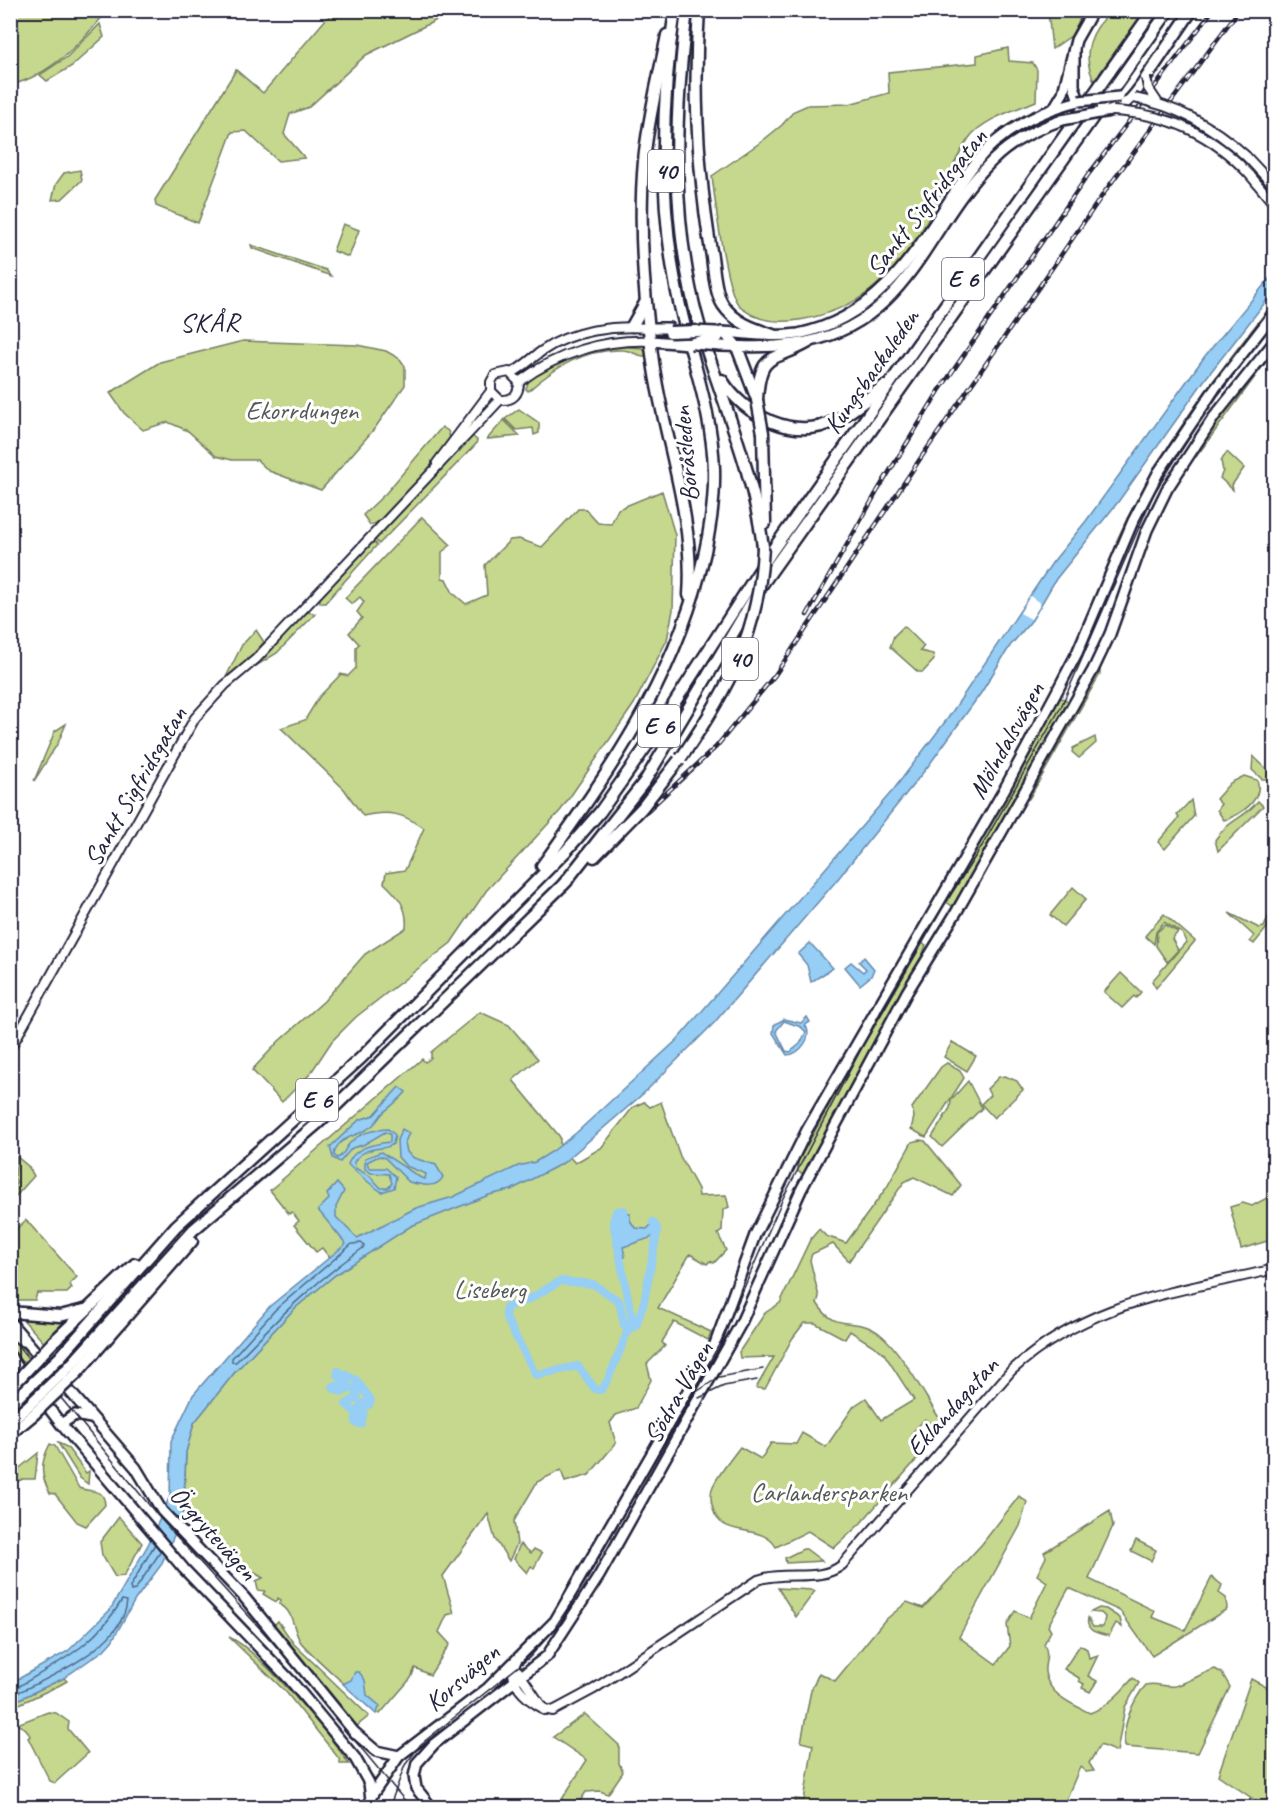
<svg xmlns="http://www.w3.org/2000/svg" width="1285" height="1818" font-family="Caveat,sans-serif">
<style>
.green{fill:#c5d88d;stroke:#747d64;stroke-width:1.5}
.water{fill:#96cef5;stroke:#6889ab;stroke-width:1.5;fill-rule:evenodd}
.pier{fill:#fff}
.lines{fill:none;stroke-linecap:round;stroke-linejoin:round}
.shore{stroke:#506785;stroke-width:1.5}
.canal{stroke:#96cef5;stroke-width:8}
.tertiary-casing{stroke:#22223b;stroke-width:12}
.secondary-casing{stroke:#22223b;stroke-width:14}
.motorway-casing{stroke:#22223b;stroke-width:15}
.tertiary{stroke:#fff;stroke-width:8}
.secondary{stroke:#fff;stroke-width:9}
.motorway{stroke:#fff;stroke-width:10}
.tram{stroke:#22223b;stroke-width:1.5}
.rail-casing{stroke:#22223b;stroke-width:4.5}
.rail{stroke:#fff;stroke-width:2;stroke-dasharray:7;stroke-linecap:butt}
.tertiary-bridge-casing{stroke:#22223b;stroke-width:12;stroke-linecap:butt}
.secondary-bridge-casing{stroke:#22223b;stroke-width:14;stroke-linecap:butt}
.motorway-bridge-casing{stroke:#22223b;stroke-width:15;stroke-linecap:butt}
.tertiary-bridge{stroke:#fff;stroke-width:8}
.secondary-bridge{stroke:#fff;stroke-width:9}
.motorway-bridge{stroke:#fff;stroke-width:10}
.labels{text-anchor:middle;stroke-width:6;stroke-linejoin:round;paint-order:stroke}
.shield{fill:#fff;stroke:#646476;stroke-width:1.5}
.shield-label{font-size:24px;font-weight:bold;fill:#22223b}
.street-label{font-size:26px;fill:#22223b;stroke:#fff}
.park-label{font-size:26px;fill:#535954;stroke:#fff}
.neighbourhood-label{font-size:27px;letter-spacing:1.5px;fill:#22223b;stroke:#fff}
</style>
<rect width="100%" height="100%" fill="#fff"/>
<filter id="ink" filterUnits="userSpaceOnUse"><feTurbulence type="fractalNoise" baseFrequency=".0167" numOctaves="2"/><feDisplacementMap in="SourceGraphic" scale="12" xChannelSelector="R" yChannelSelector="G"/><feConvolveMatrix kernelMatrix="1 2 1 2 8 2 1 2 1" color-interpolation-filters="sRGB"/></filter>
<g filter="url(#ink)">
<g class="green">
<path d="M10 11 11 10 107 11C82 42 51 75 11 85Z"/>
<polygon points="337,11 455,11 366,55 309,107 290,114 284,134 305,158 278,161 246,131 232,132 198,223 156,206 155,200 236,70 263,93 326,19"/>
<polygon points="1048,11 1084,11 1071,36 1052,49"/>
<path d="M1113 11H1144L1094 81C1081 54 1090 29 1113 11Z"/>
<polygon points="100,24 104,37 72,66 47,81 40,75 67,57"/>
<path d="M1008 48 1009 61 1033 63 1037 70 1036 101C1015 110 983 119 969 138 947 170 937 211 914 243 900 262 884 281 864 295 834 316 767 337 738 304 725 288 715 200 712 176L761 142 782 125 794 111 808 105 849 104 889 93 888 72 977 63V55Z"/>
<polygon points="80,170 82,180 62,199 52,200 56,184 64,173"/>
<polygon points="343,224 359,230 349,257 333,251"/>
<polygon points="251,245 326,270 331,276 252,248"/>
<path d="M1274 302V307C1216 380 1160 454 1120 539L1116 542C1156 454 1214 377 1274 302Z"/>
<polygon points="243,341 357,345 386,351 400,359 405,366 405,385 375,428 321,490 269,471 257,460 232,460 216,456 188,431 168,422 143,430 124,413 110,393 160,362"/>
<path d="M615 346 642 348 649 356C639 358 632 350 622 350 585 349 555 367 528 391L526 389 529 379C557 362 583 352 615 346Z"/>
<polygon points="1272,351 1274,351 1196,457 1192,455 1212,425"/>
<polygon points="519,409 539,423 539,433 534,435 533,428 516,430 505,419"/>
<polygon points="504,420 520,436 487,439"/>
<path d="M442 427 448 431 450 438C443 455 387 523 370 525L363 515 386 493Z"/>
<polygon points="469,434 477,440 476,444 379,544 374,539"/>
<polygon points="1227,452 1244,468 1232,485 1233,490 1220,478 1223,471 1221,461"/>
<path d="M662 491 675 535 673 610 667 640 634 704 561 810 486 891 451 943 356 1017 332 1041 310 1074 282 1102 252 1070 279 1041 324 1001 365 954 406 928C408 907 398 896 384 883L386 873 405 870 424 828C402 813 389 810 363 816L344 789 281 728 305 720 319 697 341 674 348 676 356 668V647L359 644 349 633 362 618 357 612 364 602 360 597 352 604 345 598 422 517 451 545 442 552V578L446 579 453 593 466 604 487 595 485 565 510 540 519 539 542 547 578 509H585L598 523 611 524 618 509Z"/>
<polygon points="373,541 377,545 325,603 320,603 320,596"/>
<polygon points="309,612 315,614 277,653 254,667 302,615"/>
<polygon points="904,626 924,646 920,651 933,654 934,660 923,672 918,672 890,647 894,636"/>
<polygon points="256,630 264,642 246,662 226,677 242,645"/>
<polygon points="1100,669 1100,674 1029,799 1024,801"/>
<polygon points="1059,697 1071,702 955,908 942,899"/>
<polygon points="66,724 58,743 34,781 55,731"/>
<polygon points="1095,737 1096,743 1079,758 1072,752 1073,748"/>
<polygon points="1253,756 1274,776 1274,779 1262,779 1252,770"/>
<path d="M1244 776 1257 780C1264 800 1240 815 1224 820L1217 810 1221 804 1216 799 1230 783Z"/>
<polygon points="1191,800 1194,816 1165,849 1158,842 1179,818 1177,815"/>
<path d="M1258 801 1263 806 1218 851 1215 840C1228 820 1244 819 1258 801Z"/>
<polygon points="1073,887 1086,899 1063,926 1050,915"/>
<polygon points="1229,913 1259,928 1264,927 1269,915 1274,916 1274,919 1254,944 1250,941 1254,936"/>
<polygon points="1164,914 1195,941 1156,988 1152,981 1186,942 1182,933 1164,922 1156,932 1154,944 1145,936"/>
<polygon points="1165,925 1178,932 1172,939 1178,950 1167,962 1156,946 1157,932"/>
<polygon points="918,942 926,945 921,959 805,1174 798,1172 798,1162"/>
<polygon points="1121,973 1141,992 1136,998 1134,996 1122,1008 1104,992"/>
<path d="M480 1012 509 1025 538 1059 513 1080 560 1137V1146L575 1163 601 1148 633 1107 644 1102 650 1107 661 1102 680 1156 698 1189 699 1196 726 1195 729 1207 723 1210 722 1231 718 1234 726 1250 714 1263 710 1261 707 1264 690 1254 658 1308 711 1332 708 1340 674 1322 662 1342 665 1346 647 1364 651 1380 636 1408 616 1415 610 1423 616 1443 589 1475 565 1482 561 1470 537 1482 514 1521 517 1544 509 1561 495 1539 488 1514 443 1576 454 1613 447 1615 439 1632 450 1644 430 1675 415 1668 411 1678 380 1714C374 1712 305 1649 300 1641 292 1627 294 1611 279 1604L281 1600 278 1598 276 1602 263 1594 265 1591 258 1590 256 1581 263 1578 227 1556 230 1551 223 1546 216 1552 184 1510 186 1452 194 1423 235 1372 295 1308 340 1271 322 1248 316 1252 294 1225 299 1221 292 1212 289 1214 270 1190 422 1059 425 1062 431 1058V1052Z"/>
<polygon points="952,1042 976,1056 967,1071 944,1057"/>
<polygon points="947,1063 960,1071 964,1078 926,1137 911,1129 914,1117 912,1108 941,1067"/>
<polygon points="1005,1076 1017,1081 1023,1090 994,1118 981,1104 990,1095 987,1089 999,1077"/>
<polygon points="968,1081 982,1108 942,1147 932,1137 950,1108 951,1100"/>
<path d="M920 1140 925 1141 961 1185 953 1196 914 1177 904 1182 849 1261 833 1244 812 1254 810 1260 819 1297 817 1303C837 1335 854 1314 880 1334 901 1350 926 1398 941 1421L937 1430 925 1419 911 1434 923 1445 916 1453 918 1458 860 1524 834 1548 808 1531 776 1547C762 1522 721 1540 713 1509 711 1502 710 1492 713 1486 720 1472 731 1459 740 1447L761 1459 771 1443 796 1444 802 1433 826 1447 854 1406 866 1398 881 1420 914 1400 883 1352 850 1331 845 1339 815 1323H804L792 1339 765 1389 756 1388 774 1357 740 1358 739 1352 765 1313 780 1303 810 1240 819 1229 826 1236 846 1243 887 1187 912 1142Z"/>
<polygon points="11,1154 11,1171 15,1175 17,1157 28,1166 34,1176 16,1196 11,1190 17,1182 11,1175"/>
<polygon points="1274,1190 1274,1239 1241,1249 1230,1207 1243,1203 1252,1206 1267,1198"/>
<polygon points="26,1220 77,1277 70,1284 72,1288 67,1293 37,1293 35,1300 11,1300 11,1234"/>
<polygon points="19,1315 64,1318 68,1322 46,1345"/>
<polygon points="11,1338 16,1340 30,1357 21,1364 11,1350"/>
<polygon points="58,1443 67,1447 86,1473 89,1471 88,1484 80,1478"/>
<path d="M50 1444 55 1446 79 1488C91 1493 104 1487 105 1505L86 1526 77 1522 55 1494 50 1493C40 1475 40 1463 50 1444Z"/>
<polygon points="38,1453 35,1479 23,1479 11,1484 11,1475"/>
<path d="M1019 1496 1027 1502 1020 1526 959 1637 996 1664 1010 1646 1007 1625 1015 1611 1029 1618 1047 1582 1037 1575 1046 1557 1044 1552 1110 1511 1113 1526 1089 1579 1155 1611 1152 1617 1185 1630 1212 1577 1222 1585 1219 1593 1226 1598 1227 1609 1152 1656 1120 1611 1069 1588 1048 1626 1051 1631 1044 1644C1050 1655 1044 1661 1045 1672 1048 1695 1072 1704 1090 1713 1108 1706 1120 1693 1133 1678L1139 1683 1125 1707 1117 1752 1100 1745 1089 1763 1094 1771 1086 1772 1080 1767 1063 1807H798L794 1804 795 1799 804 1800 813 1745 801 1742 811 1690 819 1673 835 1681 884 1621 907 1602 923 1608 982 1544Z"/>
<polygon points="119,1517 142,1543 124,1576 115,1577 102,1555 100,1542"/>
<polygon points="1136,1540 1156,1550 1151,1561 1131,1551"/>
<polygon points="520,1544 531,1553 534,1549 542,1553 534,1568 531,1566 527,1573 514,1559"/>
<polygon points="803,1549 806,1549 822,1561 786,1563 785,1558"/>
<polygon points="778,1588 812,1590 815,1591 796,1617"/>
<path d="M1099 1608 1106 1609 1120 1618 1122 1627 1116 1623 1109 1636C1098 1633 1085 1632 1088 1618L1093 1627H1103L1105 1617 1101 1613 1091 1612Z"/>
<polygon points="278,1621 294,1644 369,1716 357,1726 321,1686 274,1625"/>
<path d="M229 1637C260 1651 329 1734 349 1764H340V1760L286 1692Z"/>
<polygon points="1080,1645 1087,1649 1089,1658 1098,1655 1088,1676 1097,1681 1090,1692 1082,1688 1084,1684 1079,1681 1079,1678 1064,1669"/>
<path d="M1215 1669 1222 1673 1230 1687 1198 1753 1125 1747C1121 1728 1133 1699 1146 1685 1156 1682 1165 1688 1175 1686 1185 1684 1202 1673 1215 1669Z"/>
<polygon points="64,1678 67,1681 60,1685 11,1708 11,1703"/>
<polygon points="1251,1679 1274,1691 1274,1807 1265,1807 1218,1775"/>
<polygon points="48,1712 56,1713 69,1722 68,1729 88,1753 55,1783 50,1781 28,1738 30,1736 26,1729 17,1724"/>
<polygon points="585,1714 619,1745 619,1763 623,1772 608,1794 600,1791 586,1792 576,1807 557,1807 587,1760 553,1737"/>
</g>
<g class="water">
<polygon points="1274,273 1274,291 1206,378 1118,502 1056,579 1032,620 1010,646 981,693 929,765 837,880 714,1023 644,1093 563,1163 511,1190 489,1195 411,1226 335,1275 295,1308 235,1372 194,1423 186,1452 183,1515 161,1565 135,1600 112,1641 104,1650 62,1679 11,1703 11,1683 68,1651 110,1610 148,1545 170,1496 171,1441 193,1395 270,1306 346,1244 318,1210 329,1199 327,1194 337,1183 344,1191 336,1207 336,1217 357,1238 416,1208 453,1197 518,1166 535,1162 553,1151 576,1133 677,1040 894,789 948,718 1052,563 1086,521 1205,356"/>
<polygon points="810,943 833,968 811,982 807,965 798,954"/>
<polygon points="864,957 874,969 871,976 860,985 845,967 851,962 863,972 866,969 859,962"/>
<path d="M807 1017 810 1022 805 1025C814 1036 800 1055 787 1055L773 1033 774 1025 784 1019 801 1023ZM784 1021 801 1027 806 1032 800 1044 790 1052 786 1051 776 1031Z"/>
<path d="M399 1087 406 1092C399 1101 390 1106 382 1114 378 1119 375 1125 369 1128 357 1137 337 1136 334 1155L337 1158C344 1156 344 1150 349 1144 360 1132 373 1130 388 1129L395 1135 393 1144C384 1152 367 1143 354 1162L355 1168 370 1176 381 1188H388L392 1183 389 1174 371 1173 365 1169V1158L381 1152 421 1178 425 1179 426 1174 406 1166 398 1157 397 1140 402 1129 409 1133 405 1142 407 1152 414 1158 436 1165 443 1177C437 1189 421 1185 409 1182L385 1158 379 1156 367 1162 369 1168H386L396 1177 394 1188 382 1192C378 1190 350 1168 348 1164 354 1147 374 1144 390 1142V1134L385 1132 363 1145 352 1148 340 1162 333 1158 330 1147 359 1120 374 1115Z"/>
<polygon points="621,1211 630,1213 630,1220 635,1228 647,1229 652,1224 655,1228 653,1237 623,1247 625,1257 622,1258 615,1219 616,1213"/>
<polygon points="355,1672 359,1672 365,1680 367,1695 380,1706 376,1714 343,1684 351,1680"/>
</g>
<polygon class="pier" points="1030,596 1041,604 1031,619 1020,613"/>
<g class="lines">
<g class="shore">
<path d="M361 1243 364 1245 363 1248C313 1283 278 1318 236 1362H232V1358L275 1310 352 1244Z"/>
<polyline points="155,1544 130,1587 131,1591 135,1590 161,1551"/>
<path d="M10 1688H16C60 1661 94 1647 122 1600L127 1601C124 1646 46 1680 10 1696"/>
</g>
<g class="canal">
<path d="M624 1210 616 1211 613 1222 632 1318C628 1330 608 1385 601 1390L595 1389 578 1366 536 1375 506 1318V1307L528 1300 560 1281 593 1284 619 1301 624 1325C628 1328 631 1329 636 1326L644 1302 657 1233V1228L653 1222"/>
<polygon points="338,1371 356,1380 371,1400 369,1405 363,1403 360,1406 364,1412 361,1424 356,1423 356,1413 346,1404 357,1398 356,1389 351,1388 342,1392 334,1389 333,1386 346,1384 346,1380 337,1375"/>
</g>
<defs>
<g id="tertiary">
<polyline points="1246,156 1274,186"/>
<polyline points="1250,175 1274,204"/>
<path d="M512 373C523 367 532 358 542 351 572 330 615 325 650 328"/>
<path d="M519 382C557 353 604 339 651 341"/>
<path d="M437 463 491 391V382L495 375 509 372 519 382C519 394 513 401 500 400L491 391"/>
<polyline points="10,1049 195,718 225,685 256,659 500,400"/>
<path d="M516 1662C503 1682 535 1709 553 1711L594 1689 758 1580C785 1570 820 1583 842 1565L1011 1371C1091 1299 1176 1293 1274 1269"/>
<polyline points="518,1671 544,1710"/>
</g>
<g id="secondary">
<polyline points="1054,108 1063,93 1076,40 1093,10"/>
<path d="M1099 113C1123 111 1133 98 1146 78"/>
<polyline points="650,328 669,328"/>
<path d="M721 332C746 333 772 338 798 334 872 319 909 263 947 204 961 183 975 160 994 143 1019 122 1047 109 1079 101L1074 86V49"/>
<polyline points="651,341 689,344"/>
<path d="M720 346C750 347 778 348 807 342 912 320 926 225 992 161 1012 141 1036 129 1062 120"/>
<polyline points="10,1322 136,1468 162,1511 244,1597 354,1732 376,1751 399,1756"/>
<polyline points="10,1333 24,1341"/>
<polyline points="10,1357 61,1424 184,1569 291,1681 355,1758 369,1783 372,1808"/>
<polyline points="61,1424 75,1415 91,1418"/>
<polyline points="372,1795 399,1756 488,1688 555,1621 715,1344 755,1235 807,1130 1004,790 1055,695 1077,653 1133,521 1158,473 1212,393 1274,313"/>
<polyline points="432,1808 416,1788 414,1776 417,1763 434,1744 547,1656 599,1576 740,1325 801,1190 907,992 957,911 1093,670 1110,634 1147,530 1167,489 1214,417 1274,342"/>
</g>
<g id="motorway">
<path d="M687 10C674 116 670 225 700 328 722 403 753 468 763 547"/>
<path d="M699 10C693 93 698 175 712 257 714 271 715 293 723 305 735 323 755 329 773 335"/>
<path d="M667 35C659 77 648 119 644 161 638 227 644 297 653 362 664 440 695 515 689 595"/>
<polyline points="1146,78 1192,10"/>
<polyline points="632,326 645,303"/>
<polyline points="725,333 737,347 756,397"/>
<path d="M722 380C744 416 794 441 835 421 853 412 868 398 884 386"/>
<path d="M757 400C760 349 773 363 809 342"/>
<polyline points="763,433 765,523"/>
<polyline points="594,857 642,808"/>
<path d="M542 866C609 772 670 686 700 572 709 538 715 504 714 469 712 406 687 348 676 287 659 198 661 100 675 10"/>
<polyline points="563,885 645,781 763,583 1169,10"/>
<polyline points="10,1312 60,1316 84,1310"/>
<polyline points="54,1341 135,1264"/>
<polyline points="10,1357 11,1358"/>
<polyline points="60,1357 176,1226 361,1058 566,851 600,812 650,741 772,551 1153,10"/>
<polyline points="69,1367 193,1230 318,1123 567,881"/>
<polyline points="76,1374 192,1241"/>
<polyline points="10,1404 19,1396"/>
<polyline points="10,1421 27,1407"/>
<polyline points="10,1434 33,1415"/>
</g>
</defs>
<use href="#tertiary" class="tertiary-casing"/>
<use href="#secondary" class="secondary-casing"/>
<use href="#motorway" class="motorway-casing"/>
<use href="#tertiary" class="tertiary"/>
<use href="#secondary" class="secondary"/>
<use href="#motorway" class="motorway"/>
<g class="tram">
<polyline points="10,1336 159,1517 276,1646 411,1808"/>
<polyline points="695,1393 719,1377 763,1369"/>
<polyline points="699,1398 724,1386 757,1380"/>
<polyline points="389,1808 405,1765 421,1744 529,1658 552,1632 589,1576 721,1341 783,1198 882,1009 925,935 982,846 1061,707 1154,493 1220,390 1274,323"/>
</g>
<defs>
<g id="rail">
<polyline points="807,615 878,490 939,391 1088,175 1213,10"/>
<polyline points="647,811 716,747 775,675 920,459 1106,190 1239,10"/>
</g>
</defs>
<use href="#rail" class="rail-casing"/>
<use href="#rail" class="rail"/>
<defs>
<g id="tertiary-bridge">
<polyline points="1146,78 1148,88 1158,103"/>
<path d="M1134 98C1177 106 1213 126 1246 156"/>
<path d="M1113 111C1169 114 1212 134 1250 175"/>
</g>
<g id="secondary-bridge">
<polyline points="1079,101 1119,97"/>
<polyline points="1062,120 1099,113"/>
<polyline points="692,331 717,332"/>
<polyline points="694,344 720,346"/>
</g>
<g id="motorway-bridge">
<polyline points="670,332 697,331"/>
<polyline points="689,344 718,337"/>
<polyline points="757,400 763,433"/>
<path d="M681 758C728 690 760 631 763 547"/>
<polyline points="642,808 679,760"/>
<polyline points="11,1387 54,1341"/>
<polyline points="19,1396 60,1357"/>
<polyline points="27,1407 69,1367"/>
<polyline points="33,1415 76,1374"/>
</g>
</defs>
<use href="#tertiary-bridge" class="tertiary-bridge-casing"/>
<use href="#secondary-bridge" class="secondary-bridge-casing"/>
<use href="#motorway-bridge" class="motorway-bridge-casing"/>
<use href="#tertiary-bridge" class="tertiary-bridge"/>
<use href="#secondary-bridge" class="secondary-bridge"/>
<use href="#motorway-bridge" class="motorway-bridge"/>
</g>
</g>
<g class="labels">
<g class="shield">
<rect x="648" y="150" width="36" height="42" rx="4.5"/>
<rect x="942" y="258" width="42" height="42" rx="4.5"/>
<rect x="722" y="638" width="36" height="42" rx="4.5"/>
<rect x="638" y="705" width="42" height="42" rx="4.5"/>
<rect x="296" y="1079" width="42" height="42" rx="4.5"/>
</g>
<g class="shield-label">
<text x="666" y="179">40</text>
<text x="963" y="287">E 6</text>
<text x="740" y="667">40</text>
<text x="659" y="734">E 6</text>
<text x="317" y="1108">E 6</text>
</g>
<g class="street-label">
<text transform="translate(926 202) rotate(-52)" y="9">Sankt Sigfridsgatan</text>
<text transform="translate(871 371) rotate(-55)" y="9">Kungsbackaleden</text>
<text transform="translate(685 454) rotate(-95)" y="9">Boråsleden</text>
<text transform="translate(1006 740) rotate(-61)" y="9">Mölndalsvägen</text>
<text transform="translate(135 786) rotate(-60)" y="9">Sankt Sigfridsgatan</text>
<text transform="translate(678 1392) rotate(-60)" y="9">Södra Vägen</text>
<text transform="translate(952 1406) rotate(-48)" y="9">Eklandagatan</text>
<text transform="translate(214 1533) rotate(48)" y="9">Örgrytevägen</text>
<text transform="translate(462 1677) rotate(-41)" y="9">Korsvägen</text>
</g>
<g class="park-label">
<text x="302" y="419">Ekorrdungen</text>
<text x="490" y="1298">Liseberg</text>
<text x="829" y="1501">Carlandersparken</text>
</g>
<g class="neighbourhood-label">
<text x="210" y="331">SKÅR</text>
</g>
</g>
<rect width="1285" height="1818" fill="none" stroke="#fff" stroke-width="36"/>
<rect x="18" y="18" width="1249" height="1782" fill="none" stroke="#22223b" stroke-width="2" filter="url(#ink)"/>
</svg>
